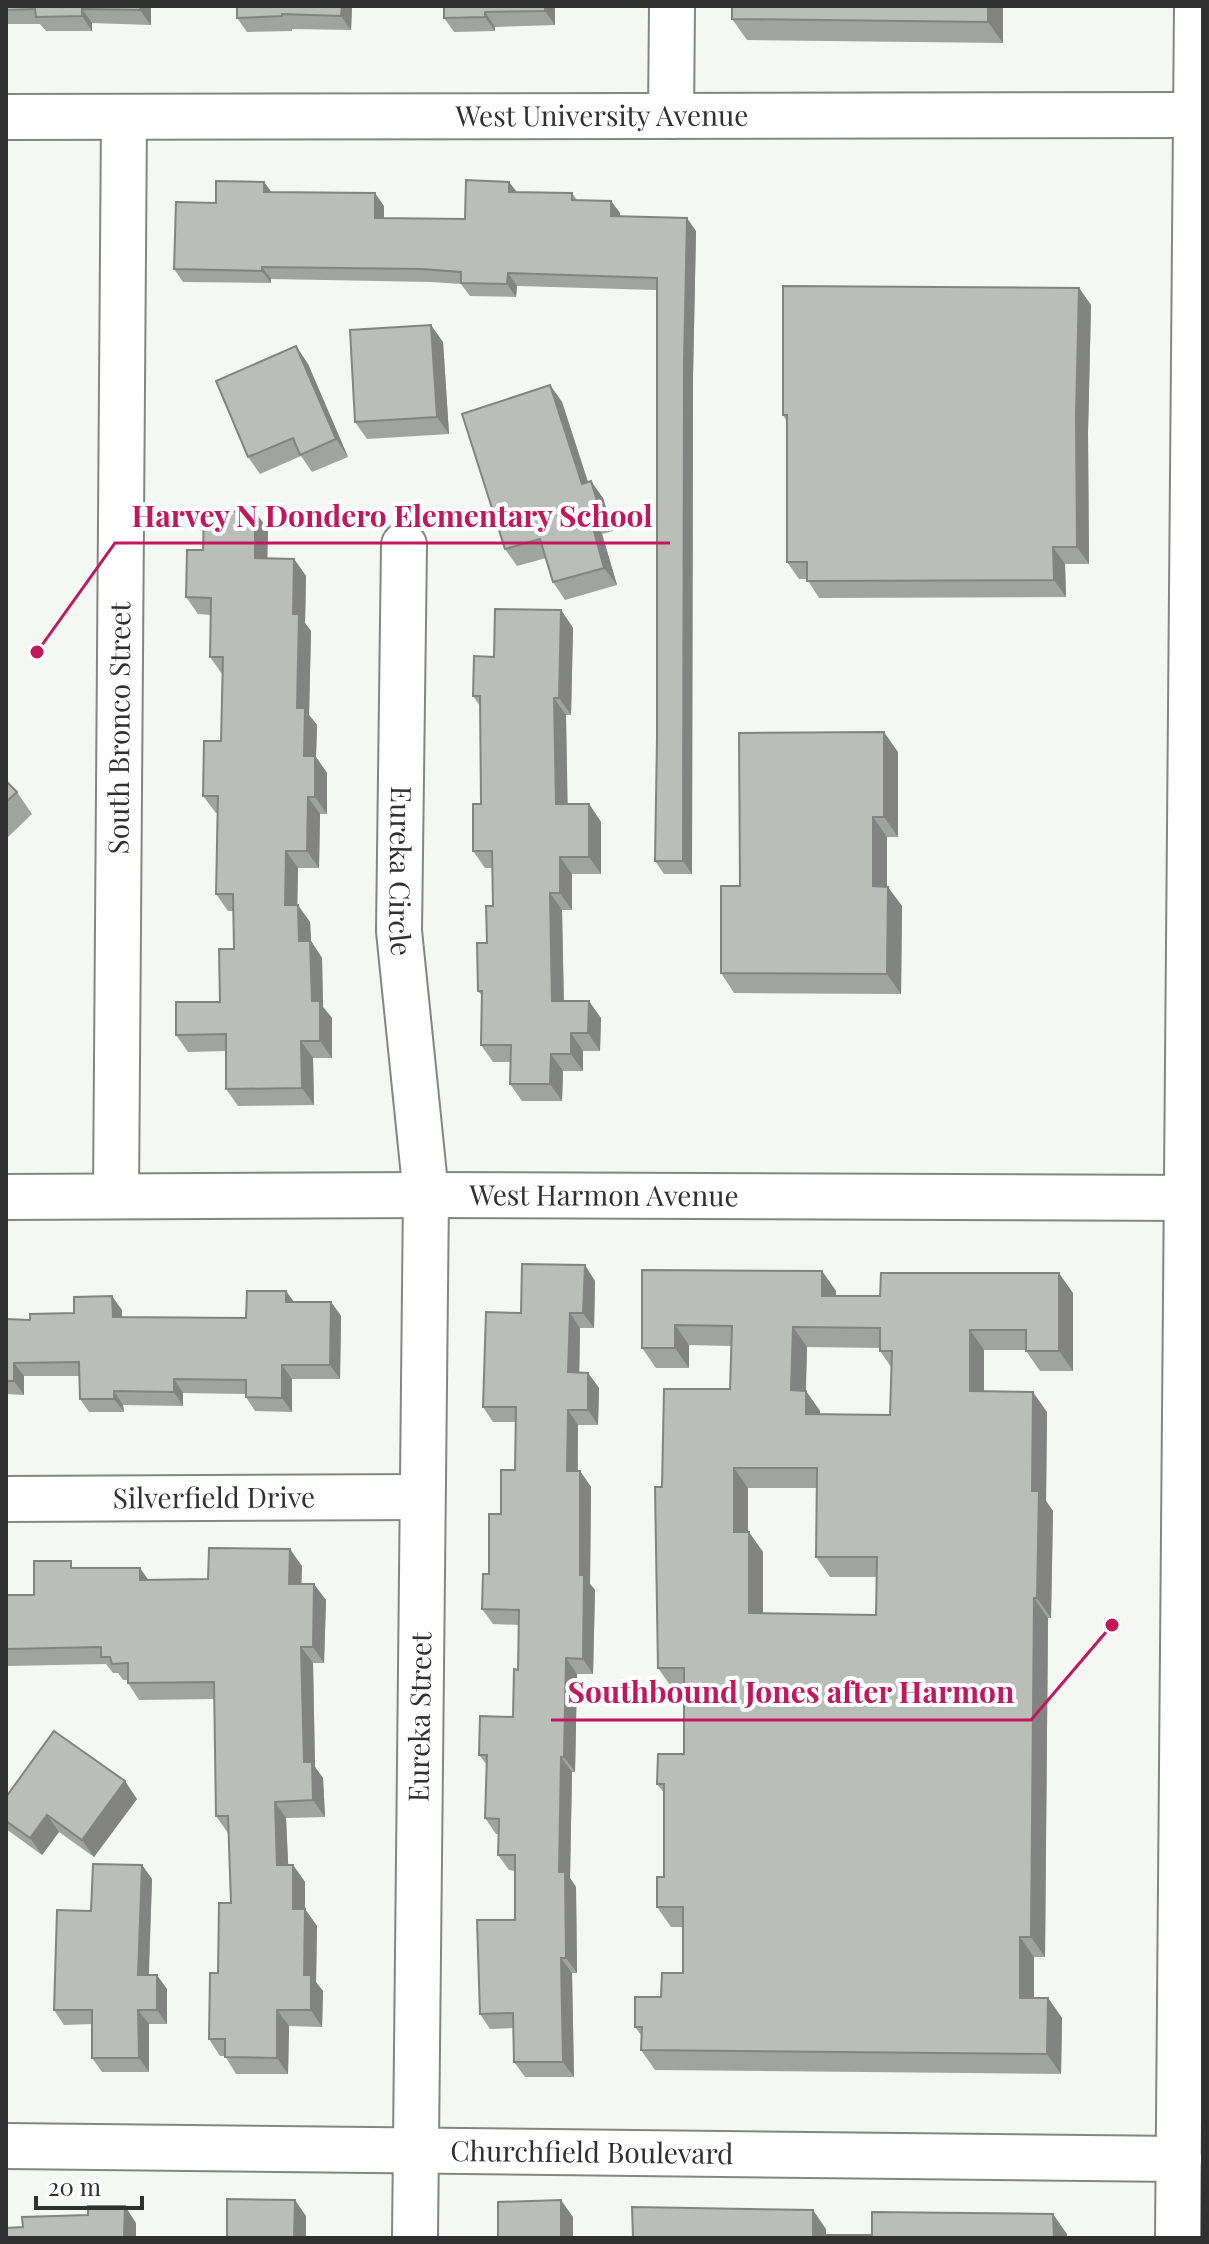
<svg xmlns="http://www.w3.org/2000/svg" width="1209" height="2244" font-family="'Playfair Display',serif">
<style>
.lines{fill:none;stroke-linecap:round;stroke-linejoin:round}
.minor-casing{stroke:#848682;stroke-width:48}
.major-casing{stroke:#848682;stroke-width:48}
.minor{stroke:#fff;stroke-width:44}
.major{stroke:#fff;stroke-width:44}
.wall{fill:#a1a39f;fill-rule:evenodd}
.shaded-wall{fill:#838482}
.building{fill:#bbbdb9;stroke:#838482;stroke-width:2;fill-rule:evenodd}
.labels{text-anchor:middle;stroke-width:8;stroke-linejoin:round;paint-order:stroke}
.street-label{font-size:28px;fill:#2f302f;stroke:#fff}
.leader{fill:none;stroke:#c2185b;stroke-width:3}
.callout-dot{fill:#c2185b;stroke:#fff;stroke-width:3}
.callout-label{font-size:30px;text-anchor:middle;font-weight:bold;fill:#c2185b;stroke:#fff;stroke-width:8;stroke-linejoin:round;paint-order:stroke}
</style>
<rect width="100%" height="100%" fill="#f5f7f2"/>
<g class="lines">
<defs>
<g id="minor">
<polyline points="671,116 672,6"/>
<path id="s1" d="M6 117 1196 115"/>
<path id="s2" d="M404 545 399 931 426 1195 415 2238"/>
<path id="s3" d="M116 1196 124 117"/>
<path id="s4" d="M6 1499 422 1497"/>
<path id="s5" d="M6 2146 1179 2159"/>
</g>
<g id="major">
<path id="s6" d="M6 1197 426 1195 1203 1198"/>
<polyline points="1178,2238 1197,6"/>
</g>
</defs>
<use href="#minor" class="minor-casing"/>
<use href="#major" class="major-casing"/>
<use href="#minor" class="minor"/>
<use href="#major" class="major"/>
</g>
<g class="wall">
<polygon points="6,6 151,6 151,25 92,23 92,31 46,31 40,24 6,24"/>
<polygon points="237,6 352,6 351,30 292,29 292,31 247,32 237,18"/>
<polygon points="416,6 555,6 555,25 495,27 495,31 454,32 444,18 444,7 417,8"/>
<polygon points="732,6 1003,6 1003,43 747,40 732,19"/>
<polygon points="264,182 271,192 384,206 384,218 465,219 509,182 517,192 572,193 577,200 611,201 620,213 620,216 696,231 693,376 692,874 664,874 655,861 657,738 657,290 517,286 516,297 470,296 461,284 431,282 271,279 271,283 183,282 174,269"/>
<polygon points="1079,288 1091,305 1088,433 1089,564 1065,564 1066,597 819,598 807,579 799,579 787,562 787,422 783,415"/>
<polygon points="443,342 449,434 367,439 355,422"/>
<polygon points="296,346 308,364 348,457 312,472 301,456 260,474 248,457"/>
<polygon points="550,385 562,402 588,482 603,498 613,531 602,534 617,585 565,600 553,582 546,558 517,566 505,549"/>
<polygon points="268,529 267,558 294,559 306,576 305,623 311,631 309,715 317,725 316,757 327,773 327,814 320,814 319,868 298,868 297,905 310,922 311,941 322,958 323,1007 332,1018 332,1058 313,1058 314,1105 238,1106 226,1089 226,1051 188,1052 176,1035 220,1002 234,949 233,911 228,911 216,894 217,813 216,813 203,796 221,741 222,674 210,657 211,615 198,614 186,597 203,550"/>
<polygon points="561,610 573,628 571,715 566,715 567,804 589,804 601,822 601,874 572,874 572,910 562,910 564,1001 601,1018 600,1051 583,1051 583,1071 563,1071 562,1101 522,1101 510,1084 510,1062 493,1062 481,1045 482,996 478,991 493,906 493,868 485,868 473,851 481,804 480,706 473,696 494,657"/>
<polygon points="898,752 898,837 887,837 887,887 902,906 901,994 734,993 721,973 740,886"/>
<polygon points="6,781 17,792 32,814 6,839"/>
<path d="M642 1270 822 1271 836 1291V1296L1073 1293V1371H1040L1026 1351V1350H984V1391L1047 1412 1046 1501 1053 1511 1051 1618H1048L1045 1957H1034V1998H1048L1062 2018 1061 2074 655 2070 641 2050V2035L635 2027 683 1973V1927H671L657 1907 664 1877V1793L657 1784 684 1754V1688H672L658 1668 662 1487 730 1389 731 1346 689 1345V1368H656L642 1348ZM807 1347 880 1348V1351L891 1367 890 1415 820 1414V1411L806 1391ZM748 1488H817L816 1557 830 1577H877L876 1615 763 1613V1552L748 1532Z"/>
<polygon points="595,1281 594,1328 580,1328 579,1373 588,1373 599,1388 598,1425 578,1425 578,1471 580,1471 591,1487 590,1584 595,1590 593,1674 577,1674 575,1772 572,1772 570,1878 576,1887 577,1973 572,1973 574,2077 525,2077 514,2062 514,2028 490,2029 480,2014 515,1920 515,1871 509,1870 498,1855 499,1834 496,1834 485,1818 487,1765 479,1755 513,1717 518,1670 519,1625 493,1624 482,1609 501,1514 515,1470 516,1422 493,1422 483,1407 521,1313"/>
<polygon points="286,1291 294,1302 331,1302 341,1316 340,1379 292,1379 292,1412 255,1411 246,1397 246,1394 183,1393 183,1406 123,1405 124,1412 89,1412 80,1399 79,1376 24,1376 24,1395 6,1394 6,1319 30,1320 74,1313 122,1310 122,1317 246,1318"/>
<polygon points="302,1566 301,1584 326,1600 324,1663 313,1663 315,1767 323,1778 325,1817 286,1818 288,1865 293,1865 305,1882 305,1909 317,1926 316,1982 323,1991 322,2027 289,2026 288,2074 236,2074 225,2056 220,2056 209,2039 218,1973 231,1903 229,1833 228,1833 216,1816 215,1699 139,1700 128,1683 128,1680 123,1680 118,1673 113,1673 106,1664 6,1666 6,1595 34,1595 76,1568 148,1580 208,1579"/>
<polygon points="6,1797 137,1799 94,1857 59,1832 42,1855 6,1829"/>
<polygon points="142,1865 152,1879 149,1975 167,1989 167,2024 149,2024 149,2072 102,2072 92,2058 92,2024 64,2025 54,2010 91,1911"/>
</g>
<g class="shaded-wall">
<polygon points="141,6 151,6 151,25 140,10"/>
<polygon points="342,6 352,6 351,30 341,16"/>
<polygon points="545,6 555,6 555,25 545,11"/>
<polygon points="988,6 1003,6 1003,43 988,22"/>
<polygon points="82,9 92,23 92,31 82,16"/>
<polygon points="485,12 495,27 495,31 485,17"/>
<polygon points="264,182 273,194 264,192"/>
<polygon points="509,182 518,194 509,192"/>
<polygon points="375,193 384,206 384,231 375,218"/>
<polygon points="611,201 620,213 620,229 611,216"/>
<polygon points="687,218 696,231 693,376 692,874 683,861 684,363"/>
<polygon points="262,267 271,279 271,283 262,271"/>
<polygon points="508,273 517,286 516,297 507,284"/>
<polygon points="1079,288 1091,305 1088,433 1089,564 1077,547 1076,416"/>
<polygon points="431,325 443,342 449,434 437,417"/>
<polygon points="296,346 308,364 348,457 336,439"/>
<polygon points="550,385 562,402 594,501 582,484"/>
<polygon points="591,481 603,498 613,531 601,514"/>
<polygon points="255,512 268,529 267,575 255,558"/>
<polygon points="590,517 602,534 617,585 604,568"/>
<polygon points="1053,547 1065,564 1066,597 1054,580"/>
<polygon points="294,559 306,576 305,623 311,631 309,715 317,725 316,757 327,773 327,814 315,797 304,756 297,708 293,614"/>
<polygon points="561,610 573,628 571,715 559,698"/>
<polygon points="554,698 566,715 568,822 556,804"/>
<polygon points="884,732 898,752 898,837 884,817"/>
<polygon points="308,797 320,814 319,868 307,851"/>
<polygon points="589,804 601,822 601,874 589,857"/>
<polygon points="873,817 887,837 887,906 873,886"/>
<polygon points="286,851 298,868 297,923 285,905"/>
<polygon points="560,857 572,874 572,910 560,893"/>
<polygon points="888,887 902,906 901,994 887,974"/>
<polygon points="550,893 562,910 564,1018 552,1001"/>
<polygon points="298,905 310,922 311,941 322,958 323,1007 332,1018 332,1058 320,1041 299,941"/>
<polygon points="589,1001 601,1018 600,1051 588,1033"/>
<polygon points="571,1033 583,1051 583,1071 571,1054"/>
<polygon points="301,1041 313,1058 314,1105 302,1088"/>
<polygon points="551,1054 563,1071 562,1101 550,1084"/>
<polygon points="585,1265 595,1281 594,1328 583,1313"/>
<polygon points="822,1271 836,1291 836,1316 822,1296"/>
<polygon points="1059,1273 1073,1293 1073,1371 1059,1351"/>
<polygon points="286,1291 296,1305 286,1302"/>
<polygon points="112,1296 122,1310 122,1331 113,1317"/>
<polygon points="331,1302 341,1316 340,1379 330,1365"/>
<polygon points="570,1313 580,1328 579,1388 568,1372"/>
<polygon points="675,1325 689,1345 689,1368 675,1348"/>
<polygon points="793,1327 807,1347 805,1410 791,1390"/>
<polygon points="970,1330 984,1350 984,1411 970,1391"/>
<polygon points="14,1363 24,1376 24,1395 14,1381"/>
<polygon points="282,1365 292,1379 292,1412 282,1398"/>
<polygon points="588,1373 599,1388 598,1425 588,1410"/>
<polygon points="174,1379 183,1393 183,1406 174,1392"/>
<polygon points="114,1391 123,1405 124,1412 114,1399"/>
<polygon points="806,1391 820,1411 820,1434 806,1414"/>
<polygon points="1033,1392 1047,1412 1046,1501 1053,1511 1051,1618 1037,1598 1032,1491"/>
<polygon points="568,1410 578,1425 577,1486 567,1471"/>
<polygon points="734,1468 748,1488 748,1552 734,1532"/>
<polygon points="580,1471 591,1487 590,1584 595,1590 593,1674 583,1659 580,1575"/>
<polygon points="749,1532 763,1552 763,1633 749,1613"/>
<polygon points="290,1549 302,1566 301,1600 289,1584"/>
<polygon points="140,1568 152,1585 140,1580"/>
<polygon points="314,1584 326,1600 324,1663 313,1647"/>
<polygon points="1034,1598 1048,1618 1045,1957 1031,1937"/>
<polygon points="301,1647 313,1663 315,1767 323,1778 325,1817 313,1800 304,1762"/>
<polygon points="566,1658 577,1674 575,1772 564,1757"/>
<polygon points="561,1757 572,1772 570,1878 576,1887 577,1973 566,1958 559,1872"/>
<polygon points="125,1781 137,1799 94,1857 82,1840"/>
<polygon points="275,1802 286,1818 289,1882 277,1865"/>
<polygon points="47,1815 59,1832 42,1855 30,1838"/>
<polygon points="142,1865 152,1879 148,1989 138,1975"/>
<polygon points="293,1865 305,1882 305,1926 293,1909"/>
<polygon points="305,1909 317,1926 316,1982 323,1991 322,2027 311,2010 304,1975"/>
<polygon points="1020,1937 1034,1957 1034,2018 1020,1998"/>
<polygon points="561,1958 572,1973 574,2077 563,2062"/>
<polygon points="157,1975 167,1989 167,2024 157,2010"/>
<polygon points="1048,1998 1062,2018 1061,2074 1047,2054"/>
<polygon points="138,2010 149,2024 149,2072 139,2058"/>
<polygon points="277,2010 289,2026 288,2074 277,2058"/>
<polygon points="295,2200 306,2216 306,2238 294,2238"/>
<polygon points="561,2200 573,2217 573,2238 561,2238"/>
<polygon points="125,2206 136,2223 136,2238 124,2238"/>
<polygon points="813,2210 826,2229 826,2238 813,2235"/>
<polygon points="1053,2214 1067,2234 1067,2238 1054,2238"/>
</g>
<g class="building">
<polygon points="6,6 141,6 140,10 82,9 82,16 36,17 35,9 6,10"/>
<polygon points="237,6 342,6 341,16 282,14 282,16 237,18"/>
<polygon points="444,6 545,6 545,11 485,12 485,17 444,18"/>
<polygon points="732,6 988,6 988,22 732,19"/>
<polygon points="466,180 509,182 509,192 572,193 572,200 611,201 611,216 687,218 684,363 683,861 655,861 657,738 657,278 508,273 507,284 461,283 461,272 422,269 262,267 262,271 174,269 176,202 216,203 216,181 264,182 264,192 375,193 375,218 465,219"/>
<polygon points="783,286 1079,288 1076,416 1077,547 1053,547 1054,580 807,581 807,562 787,562 787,415 783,415"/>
<polygon points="431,325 437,417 355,422 350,330"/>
<polygon points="296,346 336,439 300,455 293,438 248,457 216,381"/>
<polygon points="550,385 582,484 591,481 601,514 590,517 604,568 553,582 540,539 505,549 462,414"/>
<polygon points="204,511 255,512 255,558 294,559 293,614 299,614 297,708 305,708 304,756 315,756 315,797 308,797 307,851 286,851 285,905 298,905 299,941 310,941 312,1001 320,1001 320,1041 301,1041 302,1088 226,1089 226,1034 176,1035 176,1002 220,1002 219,949 234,949 233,894 216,894 218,796 203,796 204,741 221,741 223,657 210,657 211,598 186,597 187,550 203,550"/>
<polygon points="495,609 561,610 559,698 554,698 556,804 589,804 589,857 560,857 560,893 550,893 552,1001 589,1001 588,1033 571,1033 571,1054 551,1054 550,1084 510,1084 511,1045 481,1045 482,991 478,991 477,943 487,943 486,906 493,906 492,851 473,851 473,804 481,804 480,696 473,696 474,656 494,657"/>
<polygon points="884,732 884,817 873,817 873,886 888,887 887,974 721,973 721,886 740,886 739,733"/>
<polygon points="6,781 17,792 6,802"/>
<polygon points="522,1264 585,1265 583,1313 570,1313 568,1372 588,1373 588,1410 568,1410 567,1471 580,1471 580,1575 584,1575 583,1659 566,1658 564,1757 561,1757 559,1872 565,1872 566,1958 561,1958 563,2062 514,2062 513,2013 480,2014 477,1920 515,1920 515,1855 498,1855 499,1819 485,1818 487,1755 479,1755 480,1716 513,1717 514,1669 518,1670 519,1610 482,1609 483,1574 489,1574 489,1514 501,1514 501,1470 515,1470 516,1407 483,1407 486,1312 521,1313"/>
<path d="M642 1270 822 1271V1296H880L881 1273H1059V1351H1026V1330H970V1391L1033 1392 1032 1491H1039L1037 1598H1034L1031 1937H1020V1998H1048L1047 2054 641 2050 642 2027H635V1997H661L662 1973H683V1907H657V1877H664V1784H657L658 1754H684V1668H658L655 1487H662L664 1389H730L732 1326 675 1325V1348H642ZM793 1327 880 1328V1351H892L890 1415 806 1414V1391L791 1390ZM734 1468H817L816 1557H877L876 1615 749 1613V1532H734Z"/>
<polygon points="247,1291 286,1291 286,1302 331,1302 330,1365 282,1365 282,1398 246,1397 246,1380 174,1379 174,1392 114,1391 114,1399 80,1399 79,1362 14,1363 14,1381 6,1381 6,1319 30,1320 30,1314 74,1313 74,1297 112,1296 113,1317 246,1318"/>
<polygon points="209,1548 290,1549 289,1584 314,1584 313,1647 301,1647 304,1762 312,1762 313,1800 275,1802 277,1865 293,1865 293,1909 305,1909 304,1975 311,1975 311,2010 277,2010 277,2058 225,2057 225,2039 209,2039 210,1973 218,1973 219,1903 231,1903 228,1816 216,1816 214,1682 128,1683 128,1663 112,1664 110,1657 101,1657 101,1647 6,1649 6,1595 34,1595 34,1561 71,1561 71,1568 140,1568 140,1580 208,1579"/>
<polygon points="54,1731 125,1781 82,1840 47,1815 30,1838 6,1821 6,1797"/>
<polygon points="93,1864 142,1865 138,1975 157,1975 157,2010 138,2010 139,2058 92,2058 92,2010 54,2010 57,1910 91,1911"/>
<polygon points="227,2199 295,2200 294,2238 227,2238"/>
<polygon points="561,2200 561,2238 498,2238 498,2202"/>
<polygon points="88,2206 125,2206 124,2238 6,2238 6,2228 23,2227 22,2217 88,2215"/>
<polygon points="632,2207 813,2210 813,2235 872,2235 872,2212 1053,2214 1054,2238 633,2238"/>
</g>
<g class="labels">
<g class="street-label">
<text dy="10" stroke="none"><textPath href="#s1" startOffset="596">West University Avenue</textPath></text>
<text dy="10" stroke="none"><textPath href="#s3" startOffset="468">South Bronco Street</textPath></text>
<text dy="10" stroke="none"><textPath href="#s2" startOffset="326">Eureka Circle</textPath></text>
<text dy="10" stroke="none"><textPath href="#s6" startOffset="598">West Harmon Avenue</textPath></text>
<text dy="10" stroke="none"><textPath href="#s4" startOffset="208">Silverfield Drive</textPath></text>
<text transform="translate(420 1717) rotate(-89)" y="10">Eureka Street</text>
<text dy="10" stroke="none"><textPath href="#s5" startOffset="586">Churchfield Boulevard</textPath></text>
</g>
</g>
<path class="leader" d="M37 652L115 543H670M1112 1625L1031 1720H551"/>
<g class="callout-dot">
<circle cx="37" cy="652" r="8"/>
<circle cx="1112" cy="1625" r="8"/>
</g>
<g class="callout-label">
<text x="392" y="527">Harvey N Dondero Elementary School</text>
<text x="791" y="1703">Southbound Jones after Harmon</text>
</g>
<rect width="1209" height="2244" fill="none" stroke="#2f302f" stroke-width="16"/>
<path d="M36 2196v12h106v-12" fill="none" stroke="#2f302f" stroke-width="4"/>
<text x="48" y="2196" font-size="24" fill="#2f302f" stroke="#ffffff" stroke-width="6" paint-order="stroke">20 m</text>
</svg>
